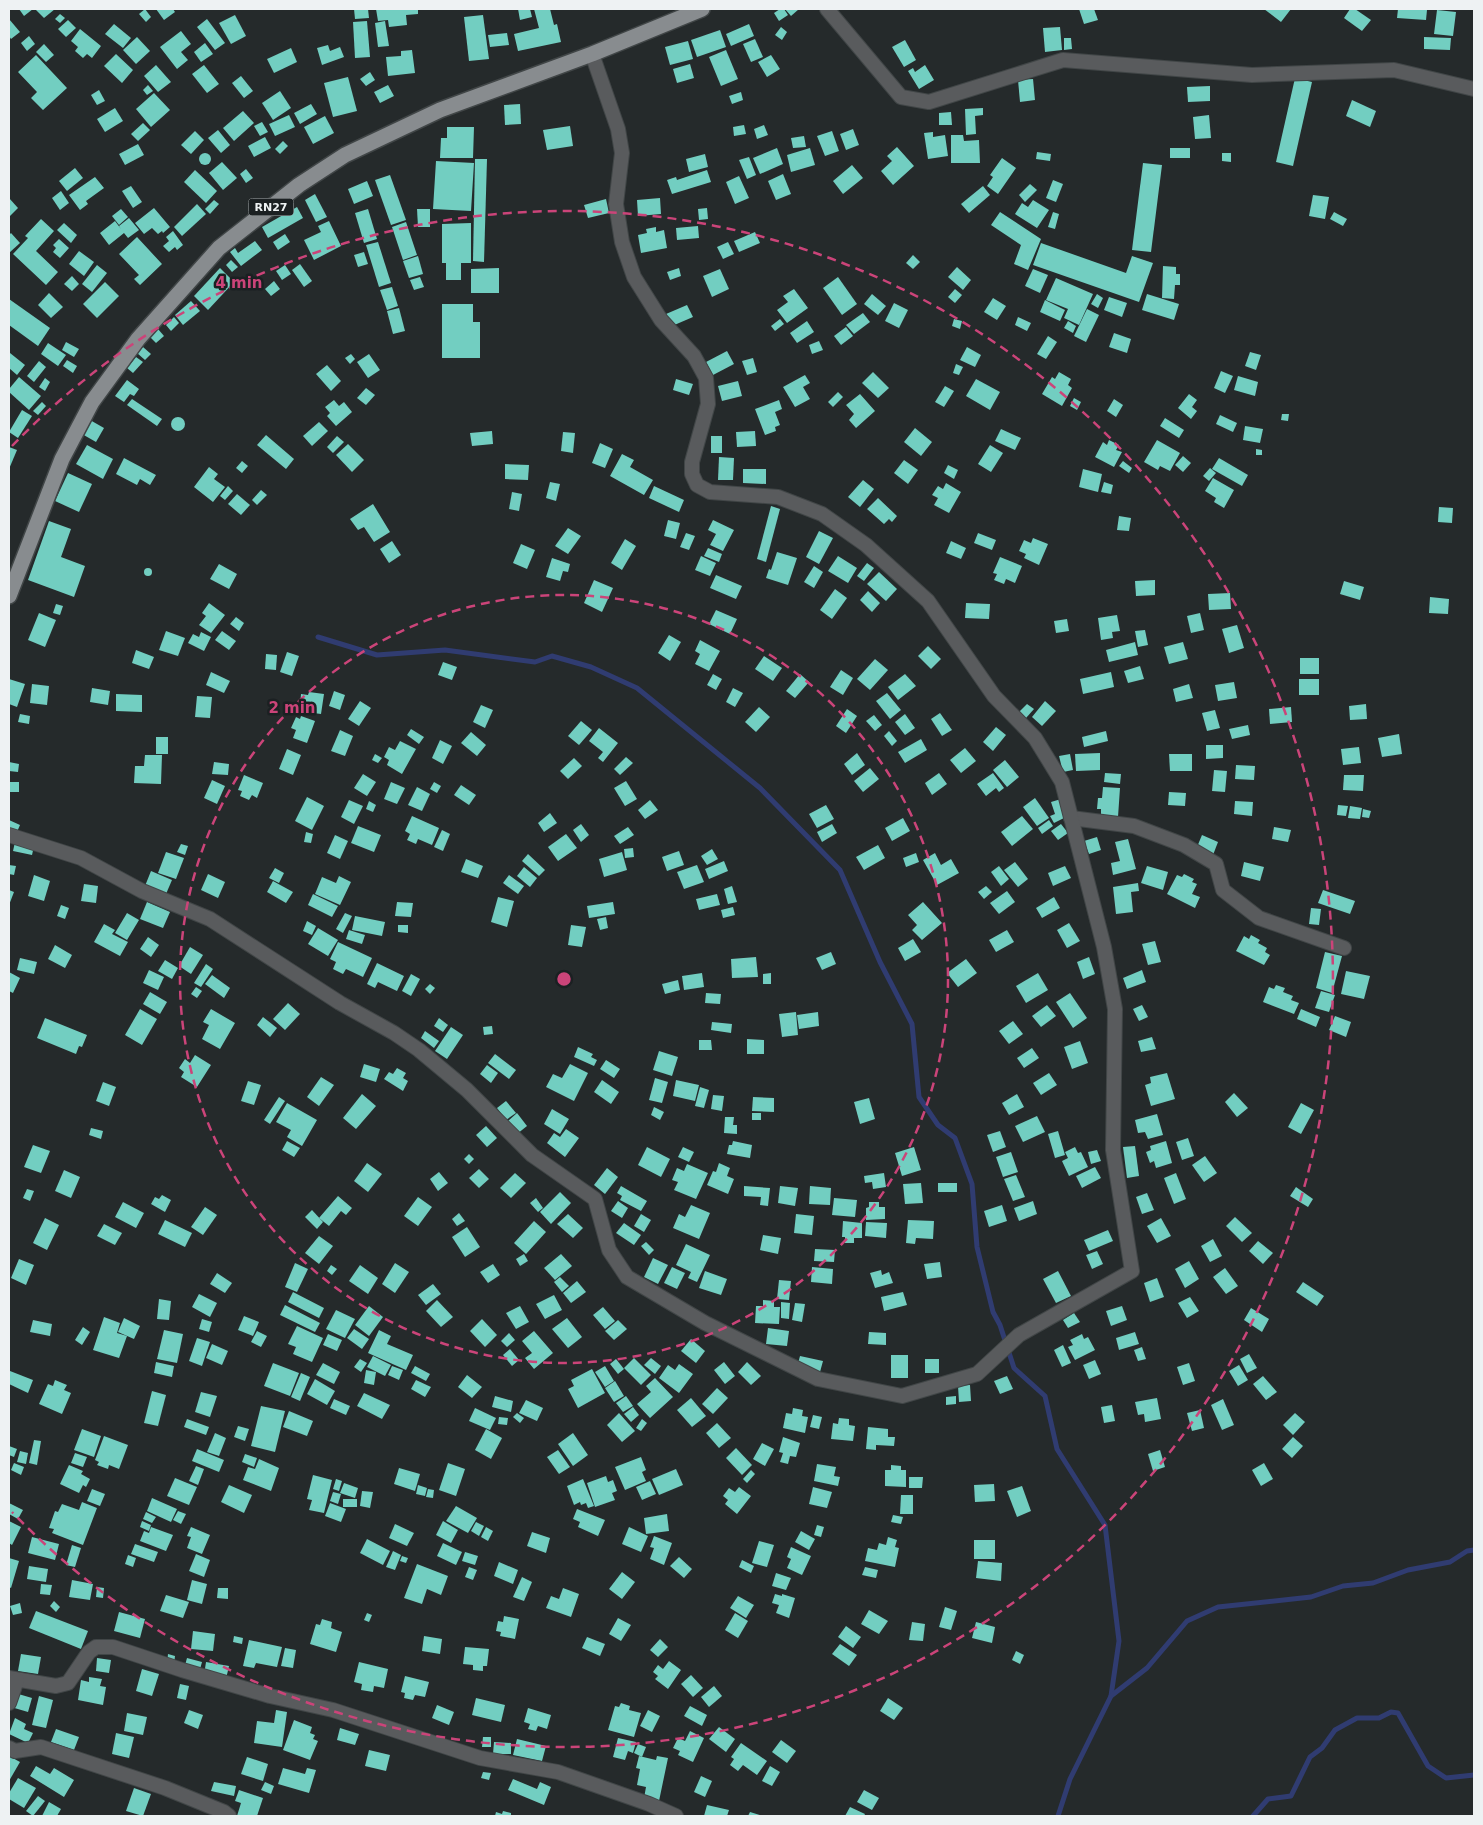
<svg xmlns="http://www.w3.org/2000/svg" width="1483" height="1825" font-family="'DejaVu Sans',sans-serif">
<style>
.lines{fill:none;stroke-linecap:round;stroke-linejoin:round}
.stream{stroke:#303c71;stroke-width:5}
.building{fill:#72cec1}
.street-casing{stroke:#414647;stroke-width:16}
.primary-casing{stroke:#414647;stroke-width:18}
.street{stroke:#595b5d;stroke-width:14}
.primary{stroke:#888c8f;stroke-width:15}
.ring{fill:none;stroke:#cb4479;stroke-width:2.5;stroke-dasharray:9 6}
.labels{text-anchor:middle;stroke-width:5;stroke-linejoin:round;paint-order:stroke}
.shield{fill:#1b2022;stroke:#afb3b4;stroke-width:1}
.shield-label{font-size:11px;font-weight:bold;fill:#eef2f3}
.centre{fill:#cb4479;stroke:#1b2022;stroke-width:2.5}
.ring-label{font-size:15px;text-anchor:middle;font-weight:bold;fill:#cb4479;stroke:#1b2022;stroke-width:5;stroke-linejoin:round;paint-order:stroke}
</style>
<rect width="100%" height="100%" fill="#252a2b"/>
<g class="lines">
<g class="stream">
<polyline points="318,637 377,655 445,650 535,662 552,656 591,667 637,688 760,788 840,870 880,962 912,1024 919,1097 938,1125 955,1138 972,1184 977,1247 993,1312 1000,1325 1014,1368 1045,1396 1057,1449 1105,1525 1119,1641 1111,1696"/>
<polyline points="1058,1816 1070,1779 1111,1696 1147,1668 1187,1621 1218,1607 1311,1597 1343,1586 1373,1583 1408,1570 1450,1562 1467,1551 1474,1550"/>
<polyline points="1253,1816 1268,1799 1291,1796 1310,1757 1322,1748 1335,1730 1357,1718 1379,1718 1391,1712 1398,1713 1428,1766 1446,1778 1474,1775"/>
</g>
</g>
<g class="building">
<polygon points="19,9 33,9 24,16"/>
<polygon points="35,9 55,9 44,18"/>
<polygon points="145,9 151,17 146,22 139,14"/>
<polygon points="156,9 173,9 175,12 164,20"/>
<polygon points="354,9 368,9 369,18 355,19"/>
<polygon points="376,9 418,9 418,14 406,15 407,25 389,27 388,20 378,21"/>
<polygon points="518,9 530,9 532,17 520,20"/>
<polygon points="534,9 550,9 554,25 557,24 561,42 518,51 514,34 539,28"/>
<polygon points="780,9 784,9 788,15 779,21 774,13"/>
<polygon points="785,9 799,9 791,16"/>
<polygon points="1079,9 1094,9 1098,20 1084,24"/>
<polygon points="1264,9 1291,9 1281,22"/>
<polygon points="1350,9 1355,9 1371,20 1362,31 1344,18"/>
<polygon points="1398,9 1427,10 1426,20 1397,18"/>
<polygon points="1437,10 1456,12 1453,36 1434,34"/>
<polygon points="60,14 65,18 60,23 55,19"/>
<polygon points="235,15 246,36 231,44 219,23"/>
<polygon points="483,15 489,59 469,61 464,17"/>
<polygon points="9,19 20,32 11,39 9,36"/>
<polygon points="207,19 225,43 215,50 197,27"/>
<polygon points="68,20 76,28 66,37 58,29"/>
<polygon points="367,21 370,57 355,58 353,22"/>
<polygon points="385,21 389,46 378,47 375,23"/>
<polygon points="114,24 131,38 123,48 105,34"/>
<polygon points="749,24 754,36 731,46 726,34"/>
<polygon points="781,27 787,32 782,40 775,35"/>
<polygon points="1060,27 1062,50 1045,52 1043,28"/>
<polygon points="80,29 101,46 92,58 87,54 83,58 75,51 78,47 71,41"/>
<polygon points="720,30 726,47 697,57 691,40"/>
<polygon points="181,31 191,44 181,52 188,60 177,69 160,47"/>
<polygon points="507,33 509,45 490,47 488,35"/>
<polygon points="29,36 35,44 27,51 21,43"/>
<polygon points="137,37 150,51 136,64 123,50"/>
<polygon points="1424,37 1451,38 1450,50 1424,49"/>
<polygon points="1064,38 1071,38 1072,49 1064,50"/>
<polygon points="755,39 763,57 751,62 743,44"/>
<polygon points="905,40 916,60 904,67 892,47"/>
<polygon points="688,41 693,59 670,65 665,47"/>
<polygon points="205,43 213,54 201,62 194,52"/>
<polygon points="44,44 54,55 46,62 36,52"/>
<polygon points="328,45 330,51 340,47 344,57 322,65 317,48"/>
<polygon points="291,48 297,62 274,73 267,59"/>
<polygon points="412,50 415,73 388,76 386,57 401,56 401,51"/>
<polygon points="726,50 738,79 721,86 709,57"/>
<polygon points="116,54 133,70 122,83 104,66"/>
<polygon points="36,55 67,88 43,110 31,98 37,92 18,72"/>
<polygon points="771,55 780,69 767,77 758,62"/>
<polygon points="690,64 694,78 677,83 673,69"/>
<polygon points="156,65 171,82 158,92 144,76"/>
<polygon points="204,65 219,84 207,93 192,74"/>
<polygon points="925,65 934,80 919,89 908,71 913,68 915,72"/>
<polygon points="370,72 375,80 366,86 360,79"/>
<polygon points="241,76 253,91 244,98 232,83"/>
<polygon points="348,77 357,111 333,117 324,83"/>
<polygon points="1295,78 1312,82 1293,166 1276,162"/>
<polygon points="1033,79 1035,100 1020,102 1018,80"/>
<polygon points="148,85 153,91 147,95 143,90"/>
<polygon points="388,85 394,96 380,103 374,92"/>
<polygon points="1210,86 1210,101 1188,102 1187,87"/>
<polygon points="99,90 105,101 97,105 91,95"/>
<polygon points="280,91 291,108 273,120 262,103"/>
<polygon points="741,92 743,100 732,104 729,96"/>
<polygon points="154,93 170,110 151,127 136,109"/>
<polygon points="1352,100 1376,111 1370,127 1346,116"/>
<polygon points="311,104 317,114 300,124 294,113"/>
<polygon points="520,104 521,124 505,125 504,105"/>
<polygon points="115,108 123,121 105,132 97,119"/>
<polygon points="983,108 983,115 975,116 976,134 966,135 965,109"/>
<polygon points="243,111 254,123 234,141 223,128"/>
<polygon points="951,112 952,125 939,125 939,113"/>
<polygon points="289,115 295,127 275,136 269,124"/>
<polygon points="1209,115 1211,138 1195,139 1193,117"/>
<polygon points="325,116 334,133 313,144 304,127"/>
<polygon points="262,122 268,132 260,136 254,126"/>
<polygon points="143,123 150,130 138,141 131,134"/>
<polygon points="744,125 746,134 734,136 733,127"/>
<polygon points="764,125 768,135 757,139 754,129"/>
<polygon points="570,126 573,146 547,150 543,130"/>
<polygon points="447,127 474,127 473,158 440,158 441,138 447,138"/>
<polygon points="853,129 859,145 846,150 840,134"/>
<polygon points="218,130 230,145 221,153 208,138"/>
<polygon points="195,131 204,140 191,154 181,145"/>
<polygon points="832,131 839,151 825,156 817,136"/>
<polygon points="933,132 933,137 945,135 948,156 928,159 924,133"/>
<polygon points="951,135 963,135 964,141 979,140 980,163 951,163"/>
<polygon points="804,136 806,147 793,148 791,138"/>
<polygon points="265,137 271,148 254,157 248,146"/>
<polygon points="283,141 288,146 280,154 275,149"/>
<polygon points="138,144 144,155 125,165 119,154"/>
<polygon points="897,147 914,166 893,185 881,171 892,161 887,156"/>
<polygon points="777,148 783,164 760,174 753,158"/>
<polygon points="810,148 815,165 791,172 787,155"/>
<rect x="1170" y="148" width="20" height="10"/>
<polygon points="1037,152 1051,154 1050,161 1036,159"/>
<circle cx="205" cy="159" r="6"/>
<polygon points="1222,153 1231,153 1231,162 1222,161"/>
<polygon points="705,154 708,167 689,172 686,159"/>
<polygon points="749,157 756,175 747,179 739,160"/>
<polygon points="1002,158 1016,168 998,194 987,186 993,177 990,175"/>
<polygon points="475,159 487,159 484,262 473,261"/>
<polygon points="436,161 474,163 471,211 433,209"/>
<polygon points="222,162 237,178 223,190 209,173"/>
<polygon points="1143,163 1162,165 1151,252 1132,250"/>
<polygon points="852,165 863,178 843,194 833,181"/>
<polygon points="75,168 83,178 67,191 59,181"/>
<polygon points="246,169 253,178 246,183 240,174"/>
<polygon points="195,170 217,191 206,203 184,182"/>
<polygon points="707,170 711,182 672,194 667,180 676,177 677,180"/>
<polygon points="783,174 791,194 776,200 768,181"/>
<polygon points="390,175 406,220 391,225 375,180"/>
<polygon points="739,176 749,198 735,204 726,182"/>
<polygon points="95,177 104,188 86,201 88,204 80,210 69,195"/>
<polygon points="1053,180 1063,184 1056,202 1046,198"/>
<polygon points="367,181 373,196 354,204 348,189"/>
<polygon points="1030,184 1037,190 1025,202 1019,195"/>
<polygon points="131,186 142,202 133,208 122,191"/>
<polygon points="983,186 990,195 969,213 961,204"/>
<polygon points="61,191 69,203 60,210 52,198"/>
<polygon points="315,194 327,217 316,222 305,200"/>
<polygon points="1313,195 1329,197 1325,219 1309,216"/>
<polygon points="9,198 18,208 9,217"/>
<polygon points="660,198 661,214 638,216 637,200"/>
<polygon points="606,199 609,213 588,218 584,205"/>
<polygon points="214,200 219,204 210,214 205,209"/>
<polygon points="1033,200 1049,210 1037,228 1015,214 1022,203 1028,207"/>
<polygon points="197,204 206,214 182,236 174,227"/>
<polygon points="297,207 303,218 268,238 262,227"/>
<polygon points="154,208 170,227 163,233 162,231 158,234 152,228 144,234 135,223"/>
<polygon points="707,208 708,219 699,220 698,209"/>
<polygon points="121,209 128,217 119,225 112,216"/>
<polygon points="368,209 377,239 364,243 355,213"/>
<polygon points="417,209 430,209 430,227 418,227"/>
<polygon points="1000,212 1041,239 1028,270 1014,264 1021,245 991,225"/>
<polygon points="1053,212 1059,214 1055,229 1048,227"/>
<polygon points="1334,212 1347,219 1343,226 1330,219"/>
<polygon points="129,218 139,230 128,238 124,233 109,245 100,233 115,221 121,229 119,226"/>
<polygon points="41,219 54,231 36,251 58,272 46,285 13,254 28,238 25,236"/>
<polygon points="329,221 341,246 314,260 304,240 321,232 318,226"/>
<polygon points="406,222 417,255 403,260 392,227"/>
<polygon points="64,223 77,235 71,243 57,230"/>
<polygon points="471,223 471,263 461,263 461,280 446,280 446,263 442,263 442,224"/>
<polygon points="698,226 699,238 677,240 676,228"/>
<polygon points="656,227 656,232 664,230 667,248 641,253 638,235 647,233 646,229"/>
<polygon points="173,231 183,245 177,250 175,247 169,252 163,246 169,241 166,237"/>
<polygon points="755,232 760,243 739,252 734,241"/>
<polygon points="11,233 20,243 9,253 9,235"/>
<polygon points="285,234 290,242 278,250 273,242"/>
<polygon points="137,237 162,264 140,285 134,279 139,275 119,254"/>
<polygon points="59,239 69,248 60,258 53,252 56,248 53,245"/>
<polygon points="255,241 262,250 241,266 230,252 235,248 238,253"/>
<polygon points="378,242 391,283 379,287 366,245"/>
<polygon points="728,242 734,254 723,259 717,247"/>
<polygon points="1041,243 1126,273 1132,256 1153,263 1139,302 1033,265"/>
<polygon points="79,251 94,262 84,276 69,264"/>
<polygon points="364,252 368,264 358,267 354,255"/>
<polygon points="913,255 920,262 913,269 906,263"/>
<polygon points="418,256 423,274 409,278 403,261"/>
<polygon points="231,260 238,267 232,272 226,265"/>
<polygon points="300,264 312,281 304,287 292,270"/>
<polygon points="97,265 107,273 92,292 82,284"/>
<polygon points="285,265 291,274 282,280 276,271"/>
<polygon points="1163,266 1176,267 1176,274 1180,274 1180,285 1175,285 1174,299 1162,298"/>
<polygon points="957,267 971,280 963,290 948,277"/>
<polygon points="220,268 234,282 208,310 194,296"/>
<polygon points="499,268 499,293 471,293 471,269"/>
<polygon points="679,268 681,276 670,280 667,272"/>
<polygon points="720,269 729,289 712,297 703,276"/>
<polygon points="1033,269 1048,275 1040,293 1025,286"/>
<polygon points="72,276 79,284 72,291 64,284"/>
<polygon points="420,277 424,287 414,290 410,280"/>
<polygon points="838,277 857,304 842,315 823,288"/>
<polygon points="1056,278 1093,294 1079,325 1064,318 1068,309 1046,300"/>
<polygon points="274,281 280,289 271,296 265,289"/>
<polygon points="105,282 119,296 97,318 83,304"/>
<polygon points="392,287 398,306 387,310 380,290"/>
<polygon points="794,289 808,308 787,323 777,310 788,302 783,296"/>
<polygon points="955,289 962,295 955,303 948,297"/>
<polygon points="49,293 63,307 51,318 38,305"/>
<polygon points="872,294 886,306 878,315 864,304"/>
<polygon points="1097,294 1103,298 1098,308 1091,304"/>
<polygon points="1147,294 1179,304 1174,320 1142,310"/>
<polygon points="1109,297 1127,303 1122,317 1104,310"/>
<polygon points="993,298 1006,306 997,320 984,312"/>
<polygon points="9,299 50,328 38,346 9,325"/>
<polygon points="1045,300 1065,310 1060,321 1040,312"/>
<polygon points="191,301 200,311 183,325 175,315"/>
<polygon points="894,303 908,310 899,328 885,321"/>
<polygon points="442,304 473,304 473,322 480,322 480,358 442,358"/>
<polygon points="687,305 693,317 672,326 666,314"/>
<polygon points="399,308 405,331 393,334 387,311"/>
<polygon points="1087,309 1099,315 1086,342 1074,336"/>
<polygon points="863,313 870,322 854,334 846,325"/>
<polygon points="174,317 179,323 171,331 166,325"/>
<polygon points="1018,317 1031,323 1027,331 1015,325"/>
<polygon points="780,319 784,324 775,331 771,326"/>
<polygon points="954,319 962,321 960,329 952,326"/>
<polygon points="807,321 814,332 797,343 790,333"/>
<polygon points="1068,321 1076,326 1073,333 1064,328"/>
<polygon points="846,327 853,336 841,345 834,336"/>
<polygon points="158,329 164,336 156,343 150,337"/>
<polygon points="1114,333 1131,339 1127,353 1109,347"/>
<polygon points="1048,336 1057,342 1046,359 1037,354"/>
<polygon points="819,341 823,350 812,354 809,345"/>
<polygon points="66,342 79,349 74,357 62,350"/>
<polygon points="48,343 66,355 58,366 41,354"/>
<polygon points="143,347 151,354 145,360 137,353"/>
<polygon points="967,347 981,355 975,367 960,360"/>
<polygon points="727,351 734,364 713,375 706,362"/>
<polygon points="1250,352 1261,355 1256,370 1245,366"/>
<polygon points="10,353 25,365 17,375 9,368 9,355"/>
<polygon points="351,354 355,359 350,364 345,358"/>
<polygon points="369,354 380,370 368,378 357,362"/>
<polygon points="136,357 143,362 133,373 127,368"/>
<polygon points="753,358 757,372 747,375 742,361"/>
<polygon points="67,360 77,366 73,373 63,366"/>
<polygon points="39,361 46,367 34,382 27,376"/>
<polygon points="956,364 963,367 959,375 953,373"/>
<polygon points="327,365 341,381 331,391 316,374"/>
<polygon points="1221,371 1233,376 1225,393 1214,388"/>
<polygon points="873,372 889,388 878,398 862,383"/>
<polygon points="1059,372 1071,379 1068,385 1072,388 1062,406 1042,394 1052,377 1055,379"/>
<polygon points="805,375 810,383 803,387 810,399 795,407 783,387"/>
<polygon points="1238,376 1258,382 1255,396 1234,390"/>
<polygon points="19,377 41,396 29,410 9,392 9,389"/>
<polygon points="45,378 50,382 45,391 39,387"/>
<polygon points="676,379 693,384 689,395 673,390"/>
<polygon points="976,379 1000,392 990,410 966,396"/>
<polygon points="127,380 139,389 134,396 130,394 124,402 115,396"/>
<polygon points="738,381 742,396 722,401 718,386"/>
<polygon points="945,386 954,391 944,407 935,402"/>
<polygon points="366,388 375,395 366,405 357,398"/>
<polygon points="838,392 843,397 833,407 828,402"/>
<polygon points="860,394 875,411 856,428 849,420 854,414 846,405"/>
<polygon points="1189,394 1197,400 1192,407 1197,411 1191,419 1178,408"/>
<polygon points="1074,398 1081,402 1077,410 1070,406"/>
<polygon points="132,399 162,419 157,426 127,405"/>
<polygon points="1114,399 1123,405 1116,417 1107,411"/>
<polygon points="334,400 339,406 344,402 352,412 336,426 327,416 330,413 325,407"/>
<polygon points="779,400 782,409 775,412 780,425 775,427 776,431 765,435 755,409"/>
<polygon points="42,402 46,406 38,415 33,411"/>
<polygon points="22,410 32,416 18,438 9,432"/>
<polygon points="1282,414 1289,414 1288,421 1281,420"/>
<polygon points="1220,415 1237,423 1233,432 1216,424"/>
<circle cx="178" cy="424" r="7"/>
<polygon points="1165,418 1184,430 1179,438 1160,426"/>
<polygon points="90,420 104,428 96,442 82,434"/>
<polygon points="319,422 328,431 312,446 303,436"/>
<polygon points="1245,426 1263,429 1260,443 1243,440"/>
<polygon points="915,428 932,442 921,456 904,442"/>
<polygon points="1001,429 1021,438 1015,450 995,441"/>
<polygon points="492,431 493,444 472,446 470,433"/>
<polygon points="755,431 756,446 737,447 736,432"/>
<polygon points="563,432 575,433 573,453 561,451"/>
<polygon points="266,435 294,459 286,469 257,445"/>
<polygon points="337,436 344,442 333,453 327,447"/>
<rect x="711" y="436" width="11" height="17"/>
<polygon points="1109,440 1119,445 1116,450 1122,452 1114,467 1095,457 1103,442 1107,445"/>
<polygon points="1157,440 1180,453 1170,471 1160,466 1158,470 1144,462"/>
<polygon points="600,443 613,449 605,468 592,463"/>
<polygon points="348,444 364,460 352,472 336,455"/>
<polygon points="87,445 113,459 103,479 76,464"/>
<polygon points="990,445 1003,453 991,472 978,464"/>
<polygon points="9,447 17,450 9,469"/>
<polygon points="1256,449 1262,450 1262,455 1256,455"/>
<polygon points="622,454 634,460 630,467 653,480 644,495 610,476"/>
<polygon points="1183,456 1191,463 1183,472 1175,465"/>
<polygon points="719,457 734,458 733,480 718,480"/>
<polygon points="124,458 156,475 150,485 140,479 137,485 116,474"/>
<polygon points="1219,458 1248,475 1242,486 1212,469"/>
<polygon points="904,460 918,470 908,484 894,473"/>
<polygon points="242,461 248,466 242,473 236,468"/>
<polygon points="1123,461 1132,468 1129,473 1119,466"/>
<polygon points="505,464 529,465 528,480 505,479"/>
<polygon points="948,465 958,470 954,479 944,473"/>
<polygon points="209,467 218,474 214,479 225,487 213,502 194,487"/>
<polygon points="1210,468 1216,473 1209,481 1203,476"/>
<polygon points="743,469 766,469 766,484 743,483"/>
<polygon points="1083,469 1102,474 1098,492 1079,487"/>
<polygon points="68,473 92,484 79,512 55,501"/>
<polygon points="1213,478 1234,490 1224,508 1214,502 1216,498 1205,491"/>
<polygon points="863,480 874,489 860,507 848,497"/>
<polygon points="550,482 560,484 556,501 546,498"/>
<polygon points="1104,482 1113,485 1111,494 1101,492"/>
<polygon points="946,483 961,492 949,513 934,505 938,498 932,495 938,486 943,489"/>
<polygon points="228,486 233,491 225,500 220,496"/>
<polygon points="654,486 684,500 679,512 649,498"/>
<polygon points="261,490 267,495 257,505 252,500"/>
<polygon points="512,492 522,494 519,511 509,509"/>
<polygon points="237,494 250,505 241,515 228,504"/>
<polygon points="878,498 897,516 892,522 889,519 884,524 867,509"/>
<polygon points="373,504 390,532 374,542 364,527 358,530 350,519"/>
<polygon points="771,506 780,509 766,562 757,559"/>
<polygon points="1439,507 1453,508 1452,523 1438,522"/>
<polygon points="1119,516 1131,518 1129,531 1117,530"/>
<polygon points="668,520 680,523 676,539 664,536"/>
<polygon points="713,520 734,530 723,551 710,545 716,534 708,530"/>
<polygon points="49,521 71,529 61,557 85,566 74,597 28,580"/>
<polygon points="568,528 581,536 568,554 555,546"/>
<polygon points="819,531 833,538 819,564 806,557"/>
<polygon points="686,533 695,536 689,550 680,547"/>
<polygon points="978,533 996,540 992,550 974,543"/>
<polygon points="1033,538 1048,544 1039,565 1024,558 1026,554 1019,551 1024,540 1031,543"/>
<polygon points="625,539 636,546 622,570 611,563"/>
<polygon points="392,541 401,555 389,563 380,549"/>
<polygon points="951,541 966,548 961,559 946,553"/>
<polygon points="521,544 535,550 527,569 513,563"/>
<polygon points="708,548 722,554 719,562 704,556"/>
<polygon points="777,552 797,558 788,585 766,578 769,569 771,570"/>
<polygon points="701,556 716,563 710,576 695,570"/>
<polygon points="838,556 857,568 848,583 828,571"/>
<polygon points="1000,557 1022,566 1015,583 1006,579 1004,584 994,580 997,574 993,573"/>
<polygon points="552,558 570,564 568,572 563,571 560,581 546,577"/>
<polygon points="867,563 874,568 864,581 857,576"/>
<polygon points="219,564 237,574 229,589 210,579"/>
<polygon points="814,566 823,572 814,588 804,582"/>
<circle cx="148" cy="572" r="4"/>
<polygon points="879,572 897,589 886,601 867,584"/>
<polygon points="716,575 742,586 736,599 710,588"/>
<polygon points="594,580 613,588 602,612 584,603"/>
<polygon points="1155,580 1155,595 1136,596 1135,581"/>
<polygon points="1344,581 1364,587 1360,600 1340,594"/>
<polygon points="835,589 847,598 832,619 820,610"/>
<polygon points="868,591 880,603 872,612 860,600"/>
<polygon points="1230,593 1231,609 1209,610 1208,594"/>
<polygon points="1430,597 1449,599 1448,614 1429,613"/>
<polygon points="209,603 225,615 211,633 199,625 206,616 202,613"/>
<polygon points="966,603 990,604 989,619 965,618"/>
<polygon points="56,604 63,606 60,615 53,613"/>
<polygon points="716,610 737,619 730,634 709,624"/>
<polygon points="39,613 56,620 45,647 28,640"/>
<polygon points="1200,613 1204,630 1191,633 1187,616"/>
<polygon points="1117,615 1120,631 1112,632 1113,638 1101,640 1098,618"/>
<polygon points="236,617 244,623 239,631 230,624"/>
<polygon points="1067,619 1069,631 1056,633 1054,621"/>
<polygon points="1237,625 1244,648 1229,653 1222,629"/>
<polygon points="1145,630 1148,645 1138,647 1135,631"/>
<polygon points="166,631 185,638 178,656 159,650"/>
<polygon points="222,631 236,641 229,650 215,640"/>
<polygon points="201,632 211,637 204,651 188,643 193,634 199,637"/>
<polygon points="669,635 681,642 670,661 658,653"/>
<polygon points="700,640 720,651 709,671 695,664 700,654 695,651"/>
<polygon points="1135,642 1138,655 1109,662 1106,650"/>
<polygon points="1183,642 1188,659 1169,664 1164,647"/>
<polygon points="928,646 941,659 931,669 918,656"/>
<polygon points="136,650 154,657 149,669 132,663"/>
<polygon points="287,652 299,656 292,676 280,672"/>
<polygon points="266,654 277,655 276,670 265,669"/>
<polygon points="764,656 782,668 773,681 755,669"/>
<rect x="1300" y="658" width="19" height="16"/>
<polygon points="875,659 888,670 870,690 857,679"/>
<polygon points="443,662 457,667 452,680 438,675"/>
<polygon points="1140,666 1144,679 1128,683 1124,671"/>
<polygon points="841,670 853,678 843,695 830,687"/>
<polygon points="211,672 230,681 224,693 206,685"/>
<polygon points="1111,672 1114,687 1083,694 1080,679"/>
<polygon points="713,674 722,679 716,690 707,685"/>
<polygon points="800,674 809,682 795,698 786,691"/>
<polygon points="905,674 916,686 898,700 888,687"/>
<polygon points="9,679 25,684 17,707 9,704"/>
<rect x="1299" y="679" width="20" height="16"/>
<polygon points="1234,682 1237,698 1218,701 1215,685"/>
<polygon points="32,684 49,686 47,705 30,703"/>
<polygon points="1189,684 1193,698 1176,702 1173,689"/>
<polygon points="92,688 110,691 108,705 90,702"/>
<polygon points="733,688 743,693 735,707 726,702"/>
<polygon points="334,691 345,695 340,710 329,706"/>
<polygon points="309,692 324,694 321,714 306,712 307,706 300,706 301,694 308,695"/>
<polygon points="887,693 901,710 890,719 876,701"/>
<polygon points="116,694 142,695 142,712 116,711"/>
<polygon points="197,696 212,697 210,718 195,717"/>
<polygon points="360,701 371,708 359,726 348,719"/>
<polygon points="1045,701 1056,711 1042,726 1032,717"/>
<polygon points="1027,704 1034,709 1026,718 1019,712"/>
<polygon points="1366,704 1367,719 1350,720 1349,706"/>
<polygon points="481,705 493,710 485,728 473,722"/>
<polygon points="759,707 770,717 756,732 745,722"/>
<polygon points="1291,707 1292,722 1270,724 1269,709"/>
<polygon points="847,709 857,716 846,733 836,726"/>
<polygon points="1215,710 1220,728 1207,731 1202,713"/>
<polygon points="940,713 952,730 942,736 931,719"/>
<polygon points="20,714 30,716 29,724 18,722"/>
<polygon points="905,714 915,728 905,735 895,722"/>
<polygon points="874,715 882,725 875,731 866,721"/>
<polygon points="301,716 315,721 307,743 293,738 296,730 291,728 296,717 300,719"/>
<polygon points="581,721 592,730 579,745 568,736"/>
<polygon points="1248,725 1250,735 1232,739 1229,729"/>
<polygon points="996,727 1006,735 993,751 983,742"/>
<polygon points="599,728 618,743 603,762 598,758 603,752 589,741"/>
<polygon points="411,729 424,737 419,744 407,735"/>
<polygon points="340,730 353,736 345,756 331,751"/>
<polygon points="889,731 897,741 892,746 884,736"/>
<polygon points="1106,731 1108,741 1084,747 1082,737"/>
<polygon points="471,732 486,745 477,756 461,743"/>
<polygon points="1399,734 1402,754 1382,757 1378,738"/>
<rect x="156" y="737" width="12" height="17"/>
<polygon points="921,739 927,750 905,763 898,752"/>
<polygon points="440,740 452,746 443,764 432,758"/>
<polygon points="400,741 416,749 402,774 387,765 389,760 384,757 389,747 395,750"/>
<polygon points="1206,745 1223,745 1223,758 1206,759"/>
<polygon points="1359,747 1361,763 1343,765 1341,749"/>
<polygon points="965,748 976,761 961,773 950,760"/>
<polygon points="287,749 301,755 293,775 279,769"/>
<polygon points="857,753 865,765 852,775 844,764"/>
<polygon points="1100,753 1100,770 1076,771 1075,754"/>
<polygon points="375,754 382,758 378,763 372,760"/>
<polygon points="1070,754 1073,770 1063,772 1059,756"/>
<polygon points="1169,754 1192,754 1192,771 1170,771"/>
<polygon points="145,755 162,755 161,784 134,783 135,766 144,766"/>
<polygon points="626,757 633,763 620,775 614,769"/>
<polygon points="574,758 582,766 568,779 560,771"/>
<polygon points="1005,760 1019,777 1007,787 993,770"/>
<polygon points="9,762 19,764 18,772 9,771"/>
<polygon points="214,762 229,764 228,775 212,774"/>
<polygon points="1236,765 1255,766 1254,780 1235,779"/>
<polygon points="870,768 879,779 863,792 854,781"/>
<polygon points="1214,770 1227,771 1225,792 1212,791"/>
<polygon points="939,773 947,784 932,795 925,783"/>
<polygon points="993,773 1004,788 999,792 996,788 986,796 977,784"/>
<polygon points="1105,773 1121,774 1120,784 1104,782"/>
<polygon points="363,774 376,782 367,796 354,788"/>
<polygon points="244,775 263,783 257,798 252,795 249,800 240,796 242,791 238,790"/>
<polygon points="1344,775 1364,775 1363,791 1343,790"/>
<polygon points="212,780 225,786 217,804 204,798"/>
<polygon points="626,781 637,799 625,806 614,788"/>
<rect x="9" y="782" width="10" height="10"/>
<polygon points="391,782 405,788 397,804 384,799"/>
<polygon points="434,782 441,786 437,793 430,789"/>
<polygon points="461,785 476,795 469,805 454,795"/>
<polygon points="417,787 430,794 422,811 408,805"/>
<polygon points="1103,787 1120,788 1118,817 1101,816 1101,809 1097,809 1098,798 1102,798"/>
<polygon points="1169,792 1186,793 1185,806 1168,805"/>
<polygon points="307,797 324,806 312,830 295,821"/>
<polygon points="1035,798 1049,818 1037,826 1023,807"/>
<polygon points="1061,799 1066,817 1054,823 1050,816 1055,814 1051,802"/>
<polygon points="349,800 363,806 354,824 341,817"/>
<polygon points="650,800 658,810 645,819 638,810"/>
<polygon points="369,801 376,805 373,812 366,809"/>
<polygon points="1235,801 1253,802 1252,816 1234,814"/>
<polygon points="826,805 834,819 817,828 809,814"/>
<polygon points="1338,805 1348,806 1346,816 1337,815"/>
<polygon points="1350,806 1362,808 1360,819 1348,818"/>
<polygon points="1363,809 1371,811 1369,818 1362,817"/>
<polygon points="550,813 557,823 544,832 538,823"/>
<polygon points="412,816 439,828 432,845 418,839 416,844 407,840 410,834 405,831"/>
<polygon points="1022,816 1033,829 1012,846 1001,832"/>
<polygon points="903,818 910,831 892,841 885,828"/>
<polygon points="9,820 20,825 16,834 9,830"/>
<polygon points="1049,820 1053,826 1042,834 1038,828"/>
<polygon points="581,824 589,835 581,842 573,830"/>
<polygon points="832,824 837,833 822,842 817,832"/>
<polygon points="1061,824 1068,833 1058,840 1051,831"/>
<polygon points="358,826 381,835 374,852 351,843"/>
<polygon points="628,827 634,835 620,844 614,836"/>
<polygon points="1274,827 1291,830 1288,842 1272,839"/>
<polygon points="442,830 450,834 443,851 434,847"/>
<polygon points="306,832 313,834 311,843 304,842"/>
<polygon points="566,834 577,848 558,861 548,847"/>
<polygon points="335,835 348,841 340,859 327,853"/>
<polygon points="1202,835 1218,842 1213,855 1197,847"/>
<polygon points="1097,837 1101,850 1089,854 1084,841"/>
<polygon points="1128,839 1136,869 1113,875 1111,863 1120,861 1115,842"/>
<polygon points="15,842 34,846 32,855 13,851"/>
<polygon points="181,844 188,846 185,855 177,852"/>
<polygon points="878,845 885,858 864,870 856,857"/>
<polygon points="633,848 634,857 625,858 624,849"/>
<polygon points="712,849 718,859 707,865 701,856"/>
<polygon points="679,851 684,865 667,871 662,857"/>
<polygon points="166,852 184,858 176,879 158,873"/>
<polygon points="622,852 627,870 604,877 599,859"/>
<polygon points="916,853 919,862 906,867 903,858"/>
<polygon points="935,853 941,865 951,859 959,873 937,885 923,860"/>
<polygon points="528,854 545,870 539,876 522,861"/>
<polygon points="466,859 483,866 478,878 461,872"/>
<polygon points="724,861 728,871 709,879 705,869"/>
<polygon points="1015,862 1028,879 1018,887 1004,870"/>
<polygon points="1244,862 1264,867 1260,881 1241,876"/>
<polygon points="9,865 16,866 14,875 9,874"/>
<polygon points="697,865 704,882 684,889 677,872"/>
<polygon points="999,866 1009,879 1001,886 991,872"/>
<polygon points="1065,866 1071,878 1053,886 1048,873"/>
<polygon points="1147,866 1168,872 1163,890 1141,883"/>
<polygon points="524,867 537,878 530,887 517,876"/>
<polygon points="275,868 284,873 279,883 269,878"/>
<polygon points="151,871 172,880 166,894 145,886"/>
<polygon points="208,874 225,882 218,898 201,890"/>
<polygon points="1184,874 1194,879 1192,882 1197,884 1192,894 1200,897 1195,908 1167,894 1177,875 1182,877"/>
<polygon points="34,875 50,881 44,901 28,896"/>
<polygon points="509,875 524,886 518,894 503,883"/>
<polygon points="339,876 351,882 340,905 315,894 322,877 336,883"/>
<polygon points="273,881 293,892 286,903 267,892"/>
<polygon points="1138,883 1139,891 1131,892 1133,912 1116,914 1113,887"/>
<polygon points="84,884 98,886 96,903 81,901"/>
<polygon points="732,886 737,902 728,904 724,889"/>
<polygon points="986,886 992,892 984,899 978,892"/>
<polygon points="9,890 14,892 9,905"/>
<polygon points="1323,890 1355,901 1350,914 1318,903"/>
<polygon points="1007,891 1015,902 999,914 990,903"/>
<polygon points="313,894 338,906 332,917 308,905"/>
<polygon points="717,894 720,905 699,910 696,899"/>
<polygon points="498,897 514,901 507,927 491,922"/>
<polygon points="1054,897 1060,908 1042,918 1036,908"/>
<polygon points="147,902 170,912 163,928 140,919"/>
<polygon points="397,902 413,903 411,917 395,916"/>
<polygon points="613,902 615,914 589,918 587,906"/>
<polygon points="923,902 942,923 922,940 912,930 917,925 908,915"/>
<polygon points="61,905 69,908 65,919 57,916"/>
<polygon points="733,907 735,915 723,918 721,910"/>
<polygon points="1311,908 1321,909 1319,925 1309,924"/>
<polygon points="127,913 139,920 127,940 115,933"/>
<polygon points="345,913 352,916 343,933 336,929"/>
<polygon points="355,916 385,922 382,936 352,930"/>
<polygon points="606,917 608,928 600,930 597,919"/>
<polygon points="307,921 316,926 312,935 303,931"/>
<polygon points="1069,923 1080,941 1067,948 1057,930"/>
<polygon points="104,924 115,930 112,934 128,942 120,956 94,942"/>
<polygon points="398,925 408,925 408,933 398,932"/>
<polygon points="571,925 586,927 582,947 568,945"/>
<polygon points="318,928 338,940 328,956 308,944"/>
<polygon points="349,930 365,935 362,944 346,939"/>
<polygon points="1007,930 1014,942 996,952 989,940"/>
<polygon points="1251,935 1260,940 1258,943 1267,948 1265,952 1270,955 1264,965 1236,951 1244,936 1249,939"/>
<polygon points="148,937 159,945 151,957 140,949"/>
<polygon points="913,939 921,952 905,961 898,948"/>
<polygon points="1155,941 1161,962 1148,965 1142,944"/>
<polygon points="338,942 372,958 363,977 346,969 343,974 333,969 336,962 330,959"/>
<polygon points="55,945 72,955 65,968 48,959"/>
<polygon points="190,947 203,955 191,974 179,966"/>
<polygon points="831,952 836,964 822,970 816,958"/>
<polygon points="1325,952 1342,956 1332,993 1316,988"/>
<polygon points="756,957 758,977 732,978 731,959"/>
<polygon points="1089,957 1095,974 1083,979 1077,962"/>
<polygon points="20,958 37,962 34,974 17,970"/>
<polygon points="966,959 977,973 958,987 947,973"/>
<polygon points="165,960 178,968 172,979 158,971"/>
<polygon points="377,963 404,976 397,991 378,982 375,988 367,984"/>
<polygon points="206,964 213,969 201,987 194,983"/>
<polygon points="149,970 164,977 158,990 143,983"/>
<polygon points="1142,970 1146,982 1127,989 1123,978"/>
<polygon points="1346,971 1370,976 1364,999 1341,994"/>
<polygon points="9,972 20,978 13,993 9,991"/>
<polygon points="702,973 704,987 684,990 682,976"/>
<polygon points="771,973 771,984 763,984 763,974"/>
<polygon points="1038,973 1048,990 1026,1003 1016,986"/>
<polygon points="411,974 420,979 411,996 402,991"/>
<polygon points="212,975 230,988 224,998 205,984"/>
<polygon points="678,980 680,990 665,994 662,984"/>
<polygon points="430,984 435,988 430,994 425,989"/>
<polygon points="1276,985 1285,988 1283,992 1293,996 1291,1000 1299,1003 1294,1014 1263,1002 1269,987 1274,989"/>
<polygon points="196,987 202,991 197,998 191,994"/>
<polygon points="1321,991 1335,995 1329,1012 1315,1008"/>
<polygon points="150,992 167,1002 160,1014 143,1004"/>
<polygon points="706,993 721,994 720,1004 705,1003"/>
<polygon points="1070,993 1087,1018 1073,1028 1056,1002"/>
<polygon points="288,1003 300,1014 285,1030 273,1019"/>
<polygon points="1047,1005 1056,1016 1041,1027 1032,1016"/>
<polygon points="1142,1005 1148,1017 1139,1021 1133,1009"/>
<polygon points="140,1009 157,1019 142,1045 125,1035"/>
<polygon points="211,1009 235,1023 220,1049 202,1039 209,1025 203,1022"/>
<polygon points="1301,1009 1320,1017 1316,1027 1297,1019"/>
<polygon points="796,1012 798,1035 782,1037 779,1014"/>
<polygon points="818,1012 819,1026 799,1029 797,1015"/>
<polygon points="1335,1016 1351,1022 1346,1037 1329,1030"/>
<polygon points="263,1017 277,1028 270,1037 257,1025"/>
<polygon points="45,1018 87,1035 82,1047 79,1046 76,1054 37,1038"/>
<polygon points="439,1018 448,1025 443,1032 434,1026"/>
<polygon points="1013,1021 1023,1034 1009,1044 999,1031"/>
<polygon points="712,1022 732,1024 731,1033 711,1030"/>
<polygon points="492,1026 493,1034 484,1035 483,1027"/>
<polygon points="451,1027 463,1035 447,1059 435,1051"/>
<polygon points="425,1031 439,1041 434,1048 421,1038"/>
<polygon points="1152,1037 1156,1049 1141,1052 1138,1041"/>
<polygon points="747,1039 764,1040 764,1054 747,1054"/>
<polygon points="699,1040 711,1040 712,1050 699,1050"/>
<polygon points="1080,1041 1088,1063 1072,1069 1064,1047"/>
<polygon points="578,1047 593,1054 591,1057 597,1060 594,1066 574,1057"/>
<polygon points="1032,1048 1039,1058 1024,1068 1017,1058"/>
<polygon points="659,1051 678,1057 672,1076 653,1070"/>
<polygon points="495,1054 516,1070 509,1079 488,1063"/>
<polygon points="195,1055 211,1065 197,1087 181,1077 184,1072 179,1068 185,1059 190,1063"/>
<polygon points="606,1060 620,1069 614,1078 600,1069"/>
<polygon points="364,1064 380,1069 376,1082 360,1077"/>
<polygon points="570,1064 588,1073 574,1101 546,1087 553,1074 562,1078"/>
<polygon points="487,1065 498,1073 491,1083 480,1074"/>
<polygon points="397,1068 406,1073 403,1078 408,1081 403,1091 384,1079 389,1072 393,1074"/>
<polygon points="1049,1073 1057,1085 1041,1095 1033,1083"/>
<polygon points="1167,1073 1175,1099 1151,1106 1145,1085 1151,1083 1150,1077"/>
<polygon points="321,1077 334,1085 319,1106 307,1097"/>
<polygon points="655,1078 668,1082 662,1103 649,1100"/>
<polygon points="602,1080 619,1092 611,1104 594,1092"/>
<polygon points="676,1080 699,1085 695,1101 673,1096"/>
<polygon points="248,1081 261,1085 254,1105 241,1101"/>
<polygon points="103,1082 116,1087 109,1106 96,1101"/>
<polygon points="700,1087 709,1090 704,1108 695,1106"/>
<polygon points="1234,1093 1248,1108 1237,1117 1225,1102"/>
<polygon points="362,1094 376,1106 356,1129 343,1118"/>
<polygon points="1017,1094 1024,1107 1009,1115 1002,1103"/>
<polygon points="713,1095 724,1096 722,1111 711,1109"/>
<polygon points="279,1097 285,1101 270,1124 264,1120"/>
<polygon points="753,1097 774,1098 774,1112 752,1111"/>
<polygon points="869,1098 875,1119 860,1124 854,1102"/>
<polygon points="506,1101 516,1113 506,1120 497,1108"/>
<polygon points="287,1103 317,1120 302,1146 287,1137 291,1130 276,1122"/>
<polygon points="1301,1103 1314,1110 1301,1134 1288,1127"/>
<polygon points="654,1107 664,1112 660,1120 651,1115"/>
<polygon points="552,1109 569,1119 560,1134 544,1124"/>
<polygon points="517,1113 527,1126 517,1134 507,1122"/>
<rect x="752" y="1113" width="9" height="7"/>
<polygon points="1157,1114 1163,1135 1148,1139 1145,1132 1138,1133 1135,1120"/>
<polygon points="1037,1116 1045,1132 1023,1142 1015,1126"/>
<polygon points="725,1117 734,1117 733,1125 737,1125 737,1134 724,1133"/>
<polygon points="486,1126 497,1138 487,1147 476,1135"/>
<polygon points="91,1128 103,1131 101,1139 89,1135"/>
<polygon points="566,1129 579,1138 565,1157 547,1143 554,1133 560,1137"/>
<polygon points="1000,1131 1006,1147 993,1152 987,1135"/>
<polygon points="1058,1131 1065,1155 1055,1158 1048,1134"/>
<polygon points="1188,1138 1194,1156 1182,1160 1176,1142"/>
<polygon points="287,1141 300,1148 294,1157 282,1150"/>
<polygon points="733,1141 752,1145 750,1158 727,1154 729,1145 732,1145"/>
<polygon points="1166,1141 1172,1163 1156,1168 1154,1161 1150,1163 1146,1152 1151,1150 1150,1146"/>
<polygon points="33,1145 50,1151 41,1173 24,1167"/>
<polygon points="1135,1146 1139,1176 1127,1178 1123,1147"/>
<polygon points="647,1147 670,1159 661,1177 638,1165"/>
<polygon points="683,1147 694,1152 689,1162 678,1157"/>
<polygon points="914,1147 921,1170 902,1176 895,1153"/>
<polygon points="1075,1147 1078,1153 1081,1152 1088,1167 1069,1176 1062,1161 1068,1158 1065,1152"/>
<polygon points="1097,1150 1101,1161 1091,1164 1088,1152"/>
<polygon points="1011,1152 1018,1172 1003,1177 996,1157"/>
<polygon points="469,1154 474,1159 469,1164 464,1159"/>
<polygon points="1205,1156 1217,1173 1204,1182 1192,1165"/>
<polygon points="367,1163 382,1174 368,1192 354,1181"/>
<polygon points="719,1163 730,1168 727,1176 734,1179 728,1194 707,1185 713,1171 716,1172"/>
<polygon points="687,1164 708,1173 696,1199 674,1190 678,1182 672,1180 677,1168 684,1171"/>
<polygon points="1095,1167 1101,1178 1082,1188 1076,1176"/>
<polygon points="607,1168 618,1177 605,1194 594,1185"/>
<polygon points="479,1169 489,1179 479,1188 469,1178"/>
<polygon points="64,1170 80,1177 71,1198 55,1191"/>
<polygon points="439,1172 448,1183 438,1191 430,1179"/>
<polygon points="515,1173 526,1183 511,1198 500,1188"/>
<polygon points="884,1173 886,1187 873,1189 872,1182 865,1183 864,1176"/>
<polygon points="1176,1173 1186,1199 1174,1204 1164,1178"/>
<polygon points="1016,1175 1025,1197 1013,1201 1004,1179"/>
<polygon points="921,1183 923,1203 905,1204 903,1184"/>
<rect x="938" y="1183" width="19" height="9"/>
<polygon points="621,1186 647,1201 641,1211 620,1200 622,1196 617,1193"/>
<polygon points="744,1186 770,1188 768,1206 760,1205 761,1197 744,1196"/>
<polygon points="780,1186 798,1188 795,1206 778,1203"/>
<polygon points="810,1186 831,1188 830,1205 809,1204"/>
<polygon points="1296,1187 1313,1199 1308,1207 1290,1196"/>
<polygon points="27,1189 34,1191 30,1201 23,1198"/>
<polygon points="560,1192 571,1203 551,1224 540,1212"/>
<polygon points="1147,1193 1154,1210 1142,1214 1136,1197"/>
<polygon points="162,1195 171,1200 165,1212 151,1204 155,1197 159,1199"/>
<polygon points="338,1196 352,1208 346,1215 341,1211 329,1226 319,1218"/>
<polygon points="418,1197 432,1207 418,1226 404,1216"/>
<polygon points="536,1198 543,1208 538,1212 530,1203"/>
<polygon points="834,1198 857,1200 855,1217 832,1215"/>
<polygon points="618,1201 628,1208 622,1218 611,1211"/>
<polygon points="1033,1201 1037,1214 1019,1221 1014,1208"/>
<polygon points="123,1202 144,1213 136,1228 115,1217"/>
<polygon points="869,1202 879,1202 879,1207 885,1207 885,1219 866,1220 866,1208 869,1207"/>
<polygon points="691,1205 710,1213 699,1239 673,1228 679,1214 685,1217"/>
<polygon points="1002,1205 1007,1221 989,1227 984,1211"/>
<polygon points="205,1207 217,1215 203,1235 191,1227"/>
<polygon points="312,1210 323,1222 317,1229 305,1217"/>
<polygon points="459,1213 465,1221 457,1226 452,1219"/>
<polygon points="568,1214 583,1228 573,1238 557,1224"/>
<polygon points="641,1214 651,1220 644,1232 634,1226"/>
<polygon points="796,1214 814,1216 812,1235 794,1233"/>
<polygon points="1235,1217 1252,1233 1242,1242 1226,1226"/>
<polygon points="45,1218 59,1225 47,1250 33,1243"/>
<polygon points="1161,1218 1171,1236 1157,1243 1147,1226"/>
<polygon points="165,1220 192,1233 185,1247 158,1234"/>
<polygon points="908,1220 934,1221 933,1239 916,1238 915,1244 906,1243"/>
<polygon points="534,1221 546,1232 526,1254 514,1243"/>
<polygon points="843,1221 862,1223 862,1238 854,1238 854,1243 845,1243 845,1237 842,1237"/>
<polygon points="866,1222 887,1223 886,1238 865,1236"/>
<polygon points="624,1223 641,1235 634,1245 616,1233"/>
<polygon points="104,1224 122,1233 115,1245 97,1236"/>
<polygon points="467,1227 480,1247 465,1257 452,1237"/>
<polygon points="1108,1230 1113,1241 1089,1251 1084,1240"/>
<polygon points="763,1235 781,1238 778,1254 760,1250"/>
<polygon points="319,1236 333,1246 319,1264 305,1253"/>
<polygon points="1213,1239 1222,1256 1210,1262 1201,1246"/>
<polygon points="1258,1241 1273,1253 1263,1264 1249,1251"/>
<polygon points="646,1242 654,1250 649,1255 641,1246"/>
<polygon points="686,1244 710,1255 697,1282 688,1278 691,1272 676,1265"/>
<polygon points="815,1249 835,1250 834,1262 814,1261"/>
<polygon points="1097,1251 1103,1264 1092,1269 1086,1255"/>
<polygon points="524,1254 528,1261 520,1266 516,1259"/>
<polygon points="561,1254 572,1266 555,1280 544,1268"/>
<polygon points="653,1258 668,1265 658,1284 644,1277"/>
<polygon points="19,1259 34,1265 26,1285 11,1278"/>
<polygon points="1189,1261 1199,1279 1185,1288 1175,1269"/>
<polygon points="940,1262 942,1277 927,1279 924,1264"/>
<polygon points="295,1263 308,1269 297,1292 285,1287"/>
<polygon points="395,1263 409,1272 395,1293 382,1284"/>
<polygon points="493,1264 500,1275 488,1283 480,1272"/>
<polygon points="331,1265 337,1269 332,1275 327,1271"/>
<polygon points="360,1265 378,1278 368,1294 349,1281"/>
<polygon points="672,1267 685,1273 677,1289 664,1283"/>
<polygon points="812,1267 833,1269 832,1284 811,1282"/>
<polygon points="1225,1268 1238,1286 1226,1294 1213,1277"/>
<polygon points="881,1270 882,1275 889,1272 893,1283 875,1288 870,1273"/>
<polygon points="705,1271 727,1279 721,1295 699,1288"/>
<polygon points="1058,1271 1071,1296 1056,1303 1043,1279"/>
<polygon points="217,1273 232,1283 225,1293 210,1284"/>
<polygon points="560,1277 569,1286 562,1292 554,1282"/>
<polygon points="1157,1278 1164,1297 1150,1302 1144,1283"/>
<polygon points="779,1280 791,1281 789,1300 777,1299"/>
<polygon points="577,1281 586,1292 571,1303 563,1293"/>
<polygon points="1303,1282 1324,1296 1317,1306 1296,1292"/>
<polygon points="433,1284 441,1294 426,1305 418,1295"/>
<polygon points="293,1292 324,1308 319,1318 288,1302"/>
<polygon points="903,1292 907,1305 884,1311 881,1297"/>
<polygon points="199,1294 217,1303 210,1317 192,1307"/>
<polygon points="554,1295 562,1310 545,1319 536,1304"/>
<polygon points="1190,1297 1199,1311 1187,1318 1178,1303"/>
<polygon points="159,1299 171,1301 169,1320 157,1319"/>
<polygon points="437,1300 453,1317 441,1327 426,1311"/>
<polygon points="763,1300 774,1301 774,1307 780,1307 779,1324 755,1323 756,1306 763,1306"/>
<polygon points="781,1302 790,1303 789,1319 781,1318"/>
<polygon points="795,1303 805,1304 802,1322 792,1320"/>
<polygon points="285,1305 320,1323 315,1332 280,1315"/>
<polygon points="369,1306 383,1317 369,1336 355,1325"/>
<polygon points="520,1306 529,1322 516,1329 506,1313"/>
<polygon points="1122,1306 1127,1320 1111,1326 1106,1311"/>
<polygon points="603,1307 615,1321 605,1329 593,1315"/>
<polygon points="1251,1308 1269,1319 1262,1332 1244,1320"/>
<polygon points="336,1310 355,1319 345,1338 326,1329"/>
<polygon points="1074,1313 1080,1322 1068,1328 1063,1320"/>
<polygon points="244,1316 259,1322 253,1336 238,1330"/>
<polygon points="104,1317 120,1323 117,1333 127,1336 119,1358 93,1350"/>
<polygon points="124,1318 140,1326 134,1339 118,1332"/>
<polygon points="567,1318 582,1337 568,1348 552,1329"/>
<polygon points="202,1319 212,1322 209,1332 199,1329"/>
<polygon points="482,1319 497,1335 485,1347 470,1331"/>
<polygon points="33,1320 52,1324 50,1336 30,1332"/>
<polygon points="618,1320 627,1329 614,1340 605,1331"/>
<polygon points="297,1326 323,1338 312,1362 293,1354 296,1347 288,1344"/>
<polygon points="83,1327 90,1332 82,1345 75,1340"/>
<polygon points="768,1328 789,1331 787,1346 766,1344"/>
<polygon points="354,1329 369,1339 362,1349 347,1338"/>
<polygon points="164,1330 183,1334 177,1363 157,1359"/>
<polygon points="379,1330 391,1336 387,1344 413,1355 406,1370 368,1353"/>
<polygon points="257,1331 267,1336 261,1347 251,1342"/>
<polygon points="534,1331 553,1353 534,1369 525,1358 532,1353 522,1341"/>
<polygon points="869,1332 886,1333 886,1345 868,1344"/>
<polygon points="1135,1332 1139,1344 1119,1350 1116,1338"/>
<polygon points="509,1333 515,1340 507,1347 501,1341"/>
<polygon points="328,1334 342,1340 337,1351 323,1345"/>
<polygon points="1082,1334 1084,1339 1088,1337 1095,1350 1075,1360 1068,1347 1073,1345 1070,1340"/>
<polygon points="197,1338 210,1342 202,1366 189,1361"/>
<polygon points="691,1339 705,1351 696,1363 681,1351"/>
<polygon points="212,1344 228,1351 222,1365 206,1358"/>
<polygon points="1063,1345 1071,1363 1062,1367 1054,1350"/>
<polygon points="1142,1347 1146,1359 1138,1361 1134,1350"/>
<polygon points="510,1349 519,1360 512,1366 503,1355"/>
<polygon points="1249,1354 1257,1368 1247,1373 1240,1359"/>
<rect x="891" y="1355" width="17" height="23"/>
<polygon points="373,1356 391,1365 385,1376 367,1367"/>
<polygon points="800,1356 823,1361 820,1372 797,1367"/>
<polygon points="634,1358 651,1375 641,1385 624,1368"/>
<polygon points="651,1358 661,1366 655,1374 644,1365"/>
<polygon points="360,1359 367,1363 361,1372 354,1367"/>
<polygon points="616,1359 624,1369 618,1374 610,1364"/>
<rect x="925" y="1359" width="14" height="14"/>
<polygon points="1095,1360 1101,1374 1089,1379 1083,1365"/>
<polygon points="156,1362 174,1366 172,1377 154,1373"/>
<polygon points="724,1362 735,1376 725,1384 714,1370"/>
<polygon points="747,1362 761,1376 751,1385 738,1372"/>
<polygon points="273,1363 299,1373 290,1396 264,1386"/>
<polygon points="323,1363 340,1372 334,1384 316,1375"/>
<polygon points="1189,1363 1195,1381 1183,1385 1177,1367"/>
<polygon points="679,1364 693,1374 679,1393 659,1378 668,1365 675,1370"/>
<polygon points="1239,1365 1248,1380 1238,1386 1229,1371"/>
<polygon points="392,1366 403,1370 399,1380 388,1375"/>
<polygon points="415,1366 430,1374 426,1381 411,1373"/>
<polygon points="605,1366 614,1381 605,1387 595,1372"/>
<polygon points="592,1369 605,1393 578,1408 568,1389 574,1386 571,1380"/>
<polygon points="366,1370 376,1372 374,1385 364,1383"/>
<polygon points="10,1371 33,1380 28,1393 9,1384"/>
<polygon points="301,1373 310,1377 300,1401 291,1397"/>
<polygon points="467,1375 482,1387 472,1398 458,1387"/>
<polygon points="1007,1376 1013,1389 1000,1394 994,1381"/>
<polygon points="1263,1376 1277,1392 1266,1400 1253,1384"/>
<polygon points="655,1378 673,1397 650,1418 637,1404 651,1392 646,1386"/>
<polygon points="315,1379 335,1391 327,1405 307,1394"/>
<polygon points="55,1380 67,1385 64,1390 71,1393 62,1414 39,1404 48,1384 53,1386"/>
<polygon points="416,1380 431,1387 425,1397 411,1389"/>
<polygon points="615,1381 624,1396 614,1402 605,1388"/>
<polygon points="970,1385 971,1401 959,1402 958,1386"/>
<polygon points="717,1388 728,1398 713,1414 702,1404"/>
<polygon points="152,1391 166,1395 158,1426 144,1423"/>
<polygon points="201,1392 217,1396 210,1417 195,1412"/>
<polygon points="364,1393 390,1405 382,1419 357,1406"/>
<polygon points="495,1396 513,1401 511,1412 492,1407"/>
<polygon points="626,1396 633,1406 623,1412 616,1403"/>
<polygon points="956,1396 956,1404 946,1405 946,1397"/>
<polygon points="691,1398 706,1416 692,1427 677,1410"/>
<polygon points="1157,1398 1161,1419 1145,1422 1144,1414 1138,1415 1135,1402"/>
<polygon points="334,1399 350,1406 346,1415 330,1408"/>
<polygon points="1223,1399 1234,1425 1222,1430 1211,1405"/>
<polygon points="526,1400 543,1408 537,1421 519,1413"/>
<polygon points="1112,1405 1115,1421 1104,1423 1101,1407"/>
<polygon points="261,1406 285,1411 275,1452 251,1446"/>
<polygon points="633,1407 639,1415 631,1422 624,1414"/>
<polygon points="475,1408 496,1418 490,1430 469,1421"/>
<polygon points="793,1408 803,1410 802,1416 808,1417 805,1433 783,1428 786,1413 792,1414"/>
<polygon points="1200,1410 1204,1428 1192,1431 1187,1413"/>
<polygon points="289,1411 313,1421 307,1436 283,1427"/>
<polygon points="517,1413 524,1418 520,1423 513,1417"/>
<polygon points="619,1413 635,1431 622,1442 607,1425"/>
<polygon points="1295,1413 1305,1422 1293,1435 1283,1425"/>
<polygon points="813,1415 822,1417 819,1429 810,1427"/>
<polygon points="499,1417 508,1418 507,1425 498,1424"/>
<polygon points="839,1418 849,1419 849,1425 855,1426 853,1441 831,1439 833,1423 838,1424"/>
<polygon points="187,1419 209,1427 206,1435 184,1427"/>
<polygon points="642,1419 647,1423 641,1431 636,1428"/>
<polygon points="717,1423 731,1438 719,1448 706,1433"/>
<polygon points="238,1426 249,1429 245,1441 234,1437"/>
<polygon points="868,1427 888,1429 888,1437 895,1437 894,1446 876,1445 876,1450 866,1449"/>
<polygon points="82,1429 101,1436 94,1457 74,1450"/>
<polygon points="486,1429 502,1438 491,1459 475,1450"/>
<polygon points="215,1433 226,1438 219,1456 207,1452"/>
<polygon points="573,1433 588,1455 573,1466 558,1444"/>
<polygon points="104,1436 128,1445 119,1469 109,1465 108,1469 97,1465 99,1462 95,1460"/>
<polygon points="783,1437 800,1443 796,1457 790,1456 788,1464 780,1462 783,1453 779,1452"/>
<polygon points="1293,1437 1303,1446 1292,1458 1282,1449"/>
<polygon points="34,1440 41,1441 37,1465 29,1463"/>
<polygon points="762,1443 774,1449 765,1466 753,1459"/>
<polygon points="9,1446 17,1449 14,1457 9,1455"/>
<polygon points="736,1448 752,1465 742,1475 726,1458"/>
<polygon points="197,1449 224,1460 219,1472 192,1461"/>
<polygon points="558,1450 570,1467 559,1474 547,1457"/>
<polygon points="1160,1450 1165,1467 1153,1471 1148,1454"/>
<polygon points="20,1451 28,1453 26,1464 17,1462"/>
<polygon points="75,1453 87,1457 83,1467 71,1463"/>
<polygon points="245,1454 257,1458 254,1467 242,1462"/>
<polygon points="641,1457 646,1470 642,1472 646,1481 625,1490 615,1467"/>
<polygon points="259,1459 279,1468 271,1491 243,1480 248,1467 255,1469"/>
<polygon points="14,1463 24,1467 21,1475 11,1470"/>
<polygon points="448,1463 465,1469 456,1496 439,1490"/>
<polygon points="1264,1463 1273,1479 1261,1486 1252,1470"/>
<polygon points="817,1464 836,1467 834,1476 840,1477 838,1486 814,1481"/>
<polygon points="69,1465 83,1471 81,1474 90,1479 86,1487 83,1485 79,1493 60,1484"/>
<polygon points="891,1465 901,1466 901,1470 906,1470 906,1487 885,1486 885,1470 891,1470"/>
<polygon points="196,1466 204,1469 198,1485 189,1481"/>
<polygon points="399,1468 420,1474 415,1491 394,1484"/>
<polygon points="676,1469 683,1485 659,1495 652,1479"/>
<polygon points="751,1470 755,1474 747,1483 743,1479"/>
<polygon points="313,1475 332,1480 324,1513 309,1510 312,1500 307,1499"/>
<polygon points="606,1476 608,1482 613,1480 617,1491 612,1493 615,1500 595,1507 587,1483"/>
<polygon points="909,1477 923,1477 922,1488 909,1488"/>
<polygon points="175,1478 197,1487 189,1505 167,1496"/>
<polygon points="336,1479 342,1481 339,1491 333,1489"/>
<polygon points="583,1479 594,1506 588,1508 586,1503 581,1505 580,1502 574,1505 567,1486"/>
<polygon points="650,1481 656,1494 642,1500 636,1487"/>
<polygon points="344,1483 358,1488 355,1498 340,1493"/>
<polygon points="994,1484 995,1501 975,1502 974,1485"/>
<polygon points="229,1485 252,1495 244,1513 221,1502"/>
<polygon points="418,1485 427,1488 425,1496 416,1494"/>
<polygon points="1022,1486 1031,1511 1017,1517 1007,1491"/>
<polygon points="739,1487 751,1496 737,1514 725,1504 728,1500 723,1496 729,1488 735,1492"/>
<polygon points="813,1487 832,1492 827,1508 809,1504"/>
<polygon points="92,1489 105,1494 100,1506 87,1501"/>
<polygon points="428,1489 434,1490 433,1498 426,1497"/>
<polygon points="362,1491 373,1492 370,1508 360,1506"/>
<polygon points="333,1492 341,1494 338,1504 330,1501"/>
<polygon points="901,1495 913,1495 913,1514 900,1514"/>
<polygon points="152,1498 177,1509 171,1522 147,1511"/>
<rect x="343" y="1499" width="14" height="8"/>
<polygon points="82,1502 97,1508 83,1545 52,1533 54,1529 49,1528 55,1511 58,1512 62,1504 79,1510"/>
<polygon points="9,1503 23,1510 18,1519 9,1514"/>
<polygon points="330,1503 346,1509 341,1522 325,1516"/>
<polygon points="456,1506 477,1518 468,1533 446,1521"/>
<polygon points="577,1509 605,1520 598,1536 578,1527 580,1522 573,1519"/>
<polygon points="178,1511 186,1514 181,1524 173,1520"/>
<polygon points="146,1512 156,1517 152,1523 143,1519"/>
<polygon points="667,1514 669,1531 646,1534 644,1518"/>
<polygon points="893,1515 903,1517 901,1524 891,1522"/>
<polygon points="9,1521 21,1527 12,1545 9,1543"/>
<polygon points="142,1521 151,1525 149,1531 140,1527"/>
<polygon points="443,1521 458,1530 451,1543 436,1535"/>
<polygon points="476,1522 484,1526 479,1536 471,1531"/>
<polygon points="395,1524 414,1533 407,1546 389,1538"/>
<polygon points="817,1525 824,1527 821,1537 814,1535"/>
<polygon points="151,1527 173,1535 166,1551 140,1541 144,1531 149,1533"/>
<polygon points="191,1527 210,1535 202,1554 187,1548 191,1537 187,1536"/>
<polygon points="486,1527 493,1531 488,1541 481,1537"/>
<polygon points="629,1527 648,1536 641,1552 622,1544"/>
<polygon points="801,1531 815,1539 809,1550 795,1542"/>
<polygon points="532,1532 550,1538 546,1553 527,1546"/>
<polygon points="654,1536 672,1543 664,1565 650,1559 654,1548 650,1547"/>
<polygon points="32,1537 59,1544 55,1560 28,1553"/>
<polygon points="888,1537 897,1540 895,1547 899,1548 895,1567 865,1561 868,1548 877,1550 879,1543 886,1545"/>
<polygon points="367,1539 390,1551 383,1565 360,1553"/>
<rect x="974" y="1540" width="21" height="19"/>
<polygon points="759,1541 774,1545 767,1567 752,1563"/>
<polygon points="443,1543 462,1552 456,1565 437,1556"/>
<polygon points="135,1544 158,1552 154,1562 131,1554"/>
<polygon points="72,1545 81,1548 75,1567 66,1565"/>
<polygon points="791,1547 811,1556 802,1575 787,1568 791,1559 787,1557"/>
<polygon points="393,1551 401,1555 395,1570 386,1567"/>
<polygon points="465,1552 478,1556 475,1565 462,1561"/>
<polygon points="196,1554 210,1560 204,1577 189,1571"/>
<polygon points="128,1555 136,1558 133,1567 125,1564"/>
<polygon points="402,1556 408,1558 406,1563 400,1561"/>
<polygon points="679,1557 692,1569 684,1578 670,1566"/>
<polygon points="9,1558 19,1561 11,1588 9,1587"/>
<polygon points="742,1560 754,1566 751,1573 739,1567"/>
<polygon points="978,1561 1002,1563 1001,1581 976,1578"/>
<polygon points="499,1562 518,1570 513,1584 494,1576"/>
<polygon points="417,1564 448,1576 441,1595 427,1589 422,1604 404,1598"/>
<polygon points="29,1566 48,1569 46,1582 27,1579"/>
<polygon points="469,1567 477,1570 473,1580 465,1577"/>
<polygon points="865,1567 878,1570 876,1578 862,1575"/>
<polygon points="622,1572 635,1582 622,1599 609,1589"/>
<polygon points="776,1573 791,1578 786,1590 772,1586"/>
<polygon points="522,1577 532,1582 524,1601 513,1597"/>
<polygon points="72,1580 93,1584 90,1600 69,1597"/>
<polygon points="192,1580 207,1584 202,1604 187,1600"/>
<polygon points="41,1584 52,1585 50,1595 40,1594"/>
<polygon points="97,1587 104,1588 103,1598 96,1597"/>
<polygon points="218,1588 228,1588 228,1599 217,1598"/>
<polygon points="563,1588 579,1594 571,1617 546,1608 551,1596 559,1599"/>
<polygon points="775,1594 782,1596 782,1594 795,1598 789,1618 776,1613 779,1605 772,1603"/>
<polygon points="166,1595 189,1602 183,1618 160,1611"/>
<polygon points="738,1596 754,1605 746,1618 730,1608"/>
<polygon points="54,1601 60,1607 56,1612 50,1606"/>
<polygon points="20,1603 22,1613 13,1615 10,1606"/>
<polygon points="945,1607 957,1611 951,1630 939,1627"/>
<polygon points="869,1610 888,1621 879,1634 861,1624"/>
<polygon points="36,1611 88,1631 81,1649 29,1628"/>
<polygon points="119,1612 145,1619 140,1638 114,1631"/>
<polygon points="367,1613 372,1615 369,1622 364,1620"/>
<polygon points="735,1613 748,1621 738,1638 725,1630"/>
<polygon points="504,1616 519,1619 515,1639 500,1636 501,1632 496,1631 498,1621 503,1622"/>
<polygon points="618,1618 631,1625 621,1641 609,1634"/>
<polygon points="322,1619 332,1622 331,1628 342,1632 336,1652 310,1644 316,1624 320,1625"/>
<polygon points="912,1622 925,1624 923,1641 909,1640"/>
<polygon points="976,1622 995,1627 992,1643 972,1638"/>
<polygon points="846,1626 861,1637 853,1648 838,1637"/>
<polygon points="193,1631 215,1634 213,1651 191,1649"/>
<polygon points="234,1636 243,1638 242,1644 233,1642"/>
<polygon points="424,1636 442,1639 440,1654 422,1651"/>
<polygon points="587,1637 605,1644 600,1656 582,1648"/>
<polygon points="660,1639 668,1647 658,1657 650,1650"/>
<polygon points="249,1640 282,1647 277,1667 256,1663 254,1668 243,1666"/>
<polygon points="840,1644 857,1655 849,1666 832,1654"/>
<polygon points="465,1647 489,1649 487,1666 483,1666 483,1671 473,1670 473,1665 463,1664"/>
<polygon points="285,1648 296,1650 293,1668 281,1666"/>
<polygon points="1016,1651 1024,1655 1020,1664 1012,1660"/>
<polygon points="21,1654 41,1657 38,1674 18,1671"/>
<polygon points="168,1654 175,1656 174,1665 167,1664"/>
<polygon points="97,1658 111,1660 109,1673 96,1671"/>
<polygon points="187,1658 202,1662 199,1673 184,1669"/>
<polygon points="669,1661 681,1670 668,1689 655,1679 658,1676 653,1672 658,1665 663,1669"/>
<polygon points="206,1662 229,1666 226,1679 204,1675"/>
<polygon points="359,1662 388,1669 384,1688 374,1686 373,1692 361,1690 362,1684 354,1682"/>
<polygon points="142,1669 159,1674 152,1696 136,1691"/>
<polygon points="691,1675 703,1688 693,1697 681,1684"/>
<polygon points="405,1676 429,1682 425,1697 415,1695 413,1700 404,1698 405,1693 401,1692"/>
<polygon points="89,1677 102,1679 100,1686 106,1687 103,1705 78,1700 81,1680 89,1682"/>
<polygon points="180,1684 189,1686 186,1700 177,1698"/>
<polygon points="714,1686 722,1696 709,1707 701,1697"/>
<polygon points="15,1693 32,1698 28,1712 11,1707"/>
<polygon points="39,1696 53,1700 46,1728 32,1725"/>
<polygon points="476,1698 505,1705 501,1722 472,1715"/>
<polygon points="888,1698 903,1708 894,1720 880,1711"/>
<polygon points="621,1703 630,1706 629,1710 641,1713 634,1737 608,1730 615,1706 619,1707"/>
<polygon points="437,1705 454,1712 449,1725 432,1718"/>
<polygon points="690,1706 707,1715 702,1726 684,1716"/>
<polygon points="528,1708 551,1715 547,1729 538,1726 536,1731 528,1729 530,1724 524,1722"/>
<polygon points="189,1710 203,1715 198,1729 184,1723"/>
<polygon points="276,1710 287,1712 282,1747 254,1743 257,1721 274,1723"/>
<polygon points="648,1710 660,1716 652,1732 640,1726"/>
<polygon points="127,1713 147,1717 143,1735 124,1731"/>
<polygon points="15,1718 26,1724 24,1729 33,1733 28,1743 9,1734"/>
<polygon points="294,1720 312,1727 310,1733 315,1735 313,1739 318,1741 310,1760 283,1750"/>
<polygon points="719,1727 735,1739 726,1752 709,1739"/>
<polygon points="340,1728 359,1734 355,1745 337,1740"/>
<polygon points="56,1729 79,1737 74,1750 51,1742"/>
<polygon points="690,1731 704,1738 693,1762 678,1755 680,1751 673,1748 678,1738 685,1741"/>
<polygon points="116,1733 134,1737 129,1758 112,1754"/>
<polygon points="483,1737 491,1737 491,1747 482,1747"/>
<polygon points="618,1738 636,1742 633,1753 628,1751 625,1760 613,1757"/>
<polygon points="517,1739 546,1746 542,1761 513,1755"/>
<polygon points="781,1740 796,1751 787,1763 772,1752"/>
<polygon points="494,1742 511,1743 511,1754 493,1754"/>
<polygon points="741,1743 767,1761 757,1775 743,1765 738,1771 730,1765 734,1759 731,1757"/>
<polygon points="638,1744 646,1747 642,1757 634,1753"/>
<polygon points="369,1750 390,1755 386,1771 365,1766"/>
<polygon points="9,1756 20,1762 9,1781"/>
<polygon points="639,1756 656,1760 657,1756 668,1758 659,1801 644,1798 646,1787 637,1785 640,1769 636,1768"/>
<polygon points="247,1757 268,1764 263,1781 241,1774"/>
<polygon points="36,1766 50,1774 54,1768 74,1780 64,1797 30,1776"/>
<polygon points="770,1766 780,1772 772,1786 762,1781"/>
<polygon points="283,1768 305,1774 307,1768 316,1770 309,1793 278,1784"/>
<polygon points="483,1772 491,1773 489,1780 481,1778"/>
<polygon points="701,1776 712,1781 705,1797 694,1792"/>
<polygon points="18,1778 36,1788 24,1808 9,1799 9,1793"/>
<polygon points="513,1779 537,1789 540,1782 551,1787 544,1805 508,1790"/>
<polygon points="214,1782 236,1786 234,1796 211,1791"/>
<polygon points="265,1782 274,1786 271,1794 261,1790"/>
<polygon points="134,1788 151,1794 143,1816 126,1811"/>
<polygon points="239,1790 263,1798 257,1816 237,1816 241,1803 235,1801"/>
<polygon points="864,1790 879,1798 872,1810 857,1802"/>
<polygon points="38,1796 45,1801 33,1816 26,1811"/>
<polygon points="49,1802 61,1809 57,1816 42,1816"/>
<polygon points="707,1805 729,1810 727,1816 704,1816"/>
<polygon points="850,1807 865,1814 864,1816 845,1816"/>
<polygon points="503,1811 511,1813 511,1816 495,1816 496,1812 502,1814"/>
<polygon points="750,1812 763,1816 748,1816"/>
</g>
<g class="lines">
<defs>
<g id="street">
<polyline points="827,9 901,97 929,102 1063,60 1252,75 1394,70 1474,89"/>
<polyline points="1071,818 1134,826 1184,845 1216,864 1223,890 1259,918 1344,948"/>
<polyline points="9,835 81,858 142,891 210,919 340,1003 394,1033 419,1050 467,1090 532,1155 595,1199 609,1250 627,1277 705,1323 818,1379 902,1396 977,1374 1019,1335 1132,1271 1113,1150 1115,1009 1104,947 1062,782 1035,738 994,696 928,601 866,545 822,514 778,497 710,492 697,485 692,474 692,462 708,404 706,378 694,356 661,320 634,277 622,242 616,204 622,153 618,129 592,54"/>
<polyline points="9,1678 56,1686 68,1683 89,1652 96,1647 113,1647 182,1670 270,1696 333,1710 480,1758 558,1772 649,1804 676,1816"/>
<polyline points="9,1703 17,1680"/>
<polyline points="9,1748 15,1751 41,1747 165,1788 224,1812 229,1816"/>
</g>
<polyline id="primary" points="9,596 62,459 92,402 138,339 219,248 299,185 345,155 440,110 592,54 702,9"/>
</defs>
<use href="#street" class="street-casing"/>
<use href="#primary" class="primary-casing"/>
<use href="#street" class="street"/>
<use href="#primary" class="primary"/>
</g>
<g class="ring">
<circle cx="564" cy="979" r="384"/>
<path d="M12 446A768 768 0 1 1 12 1512"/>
</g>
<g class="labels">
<rect class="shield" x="248.5" y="198.5" width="45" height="17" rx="4"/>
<g class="shield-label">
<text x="271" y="211">RN27</text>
</g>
</g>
<circle cx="564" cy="979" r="8" class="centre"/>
<g class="ring-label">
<text x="239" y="288">4 min</text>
<text x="292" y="713">2 min</text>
</g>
<rect width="1483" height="1825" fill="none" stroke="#eef2f3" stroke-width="20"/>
</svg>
